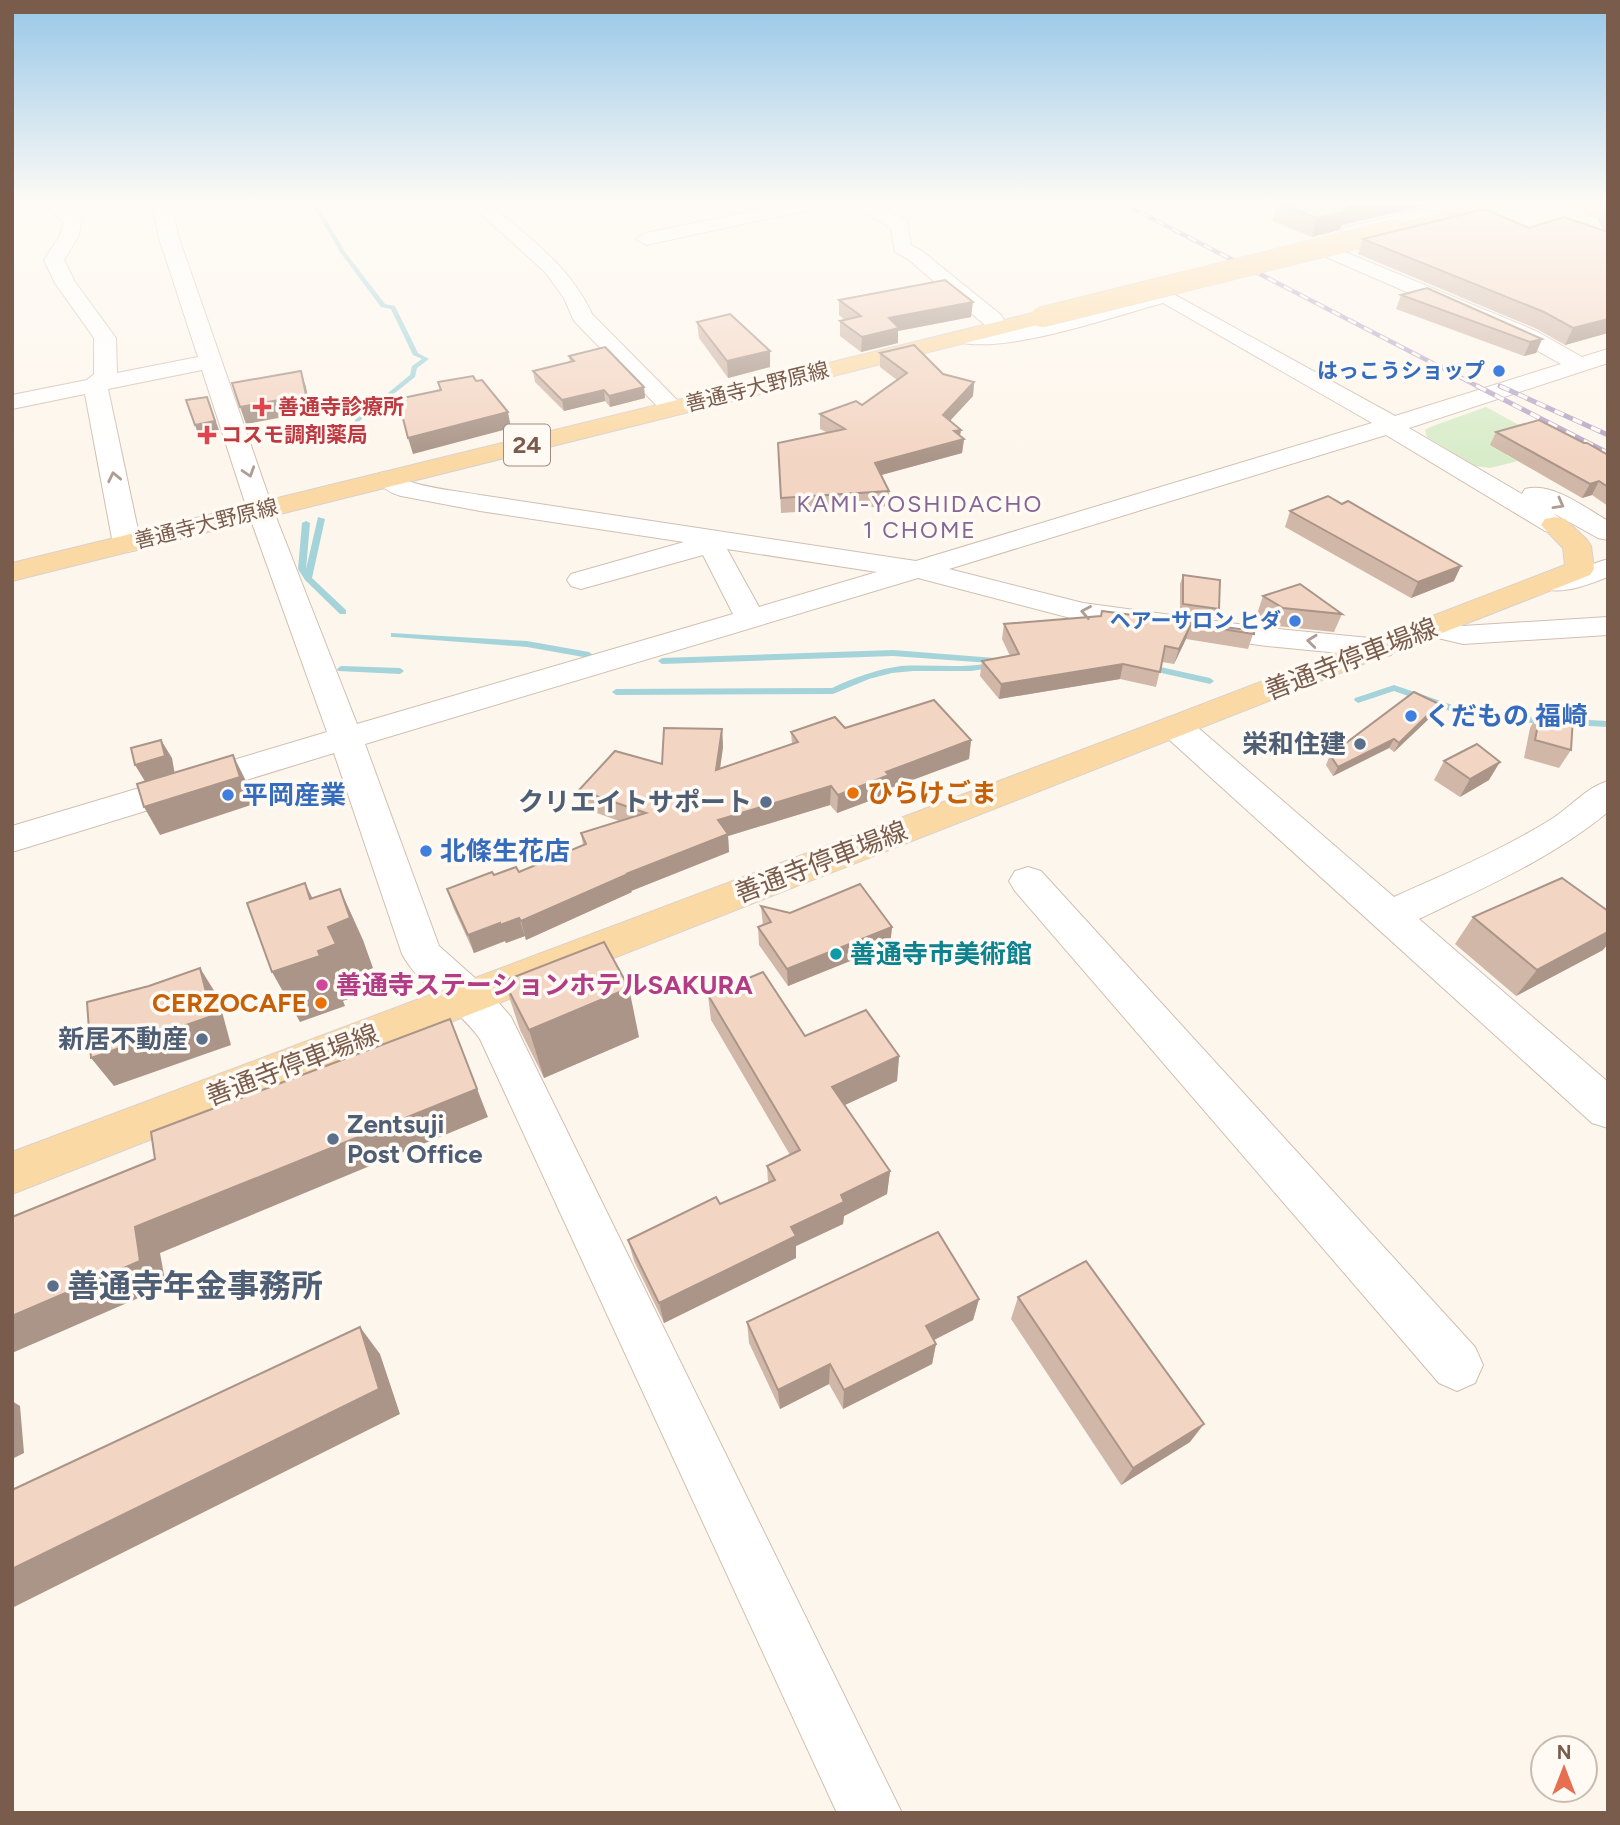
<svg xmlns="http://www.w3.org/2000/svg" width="1620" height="1825" font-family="Figtree,'Noto Sans JP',sans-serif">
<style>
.green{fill:#d8ecc9}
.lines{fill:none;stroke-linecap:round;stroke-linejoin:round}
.stream{fill:#a5d3da;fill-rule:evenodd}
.minor-casing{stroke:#d1beb0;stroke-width:2}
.major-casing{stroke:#dad1cd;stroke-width:2}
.minor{fill:#fff;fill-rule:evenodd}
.major{fill:#fbd9a5;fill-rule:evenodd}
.rail-far1-casing{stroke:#b9a8c9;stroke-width:4.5}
.rail-casing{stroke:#b9a8c9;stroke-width:5}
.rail-far1{stroke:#fffaf3;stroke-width:2.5;stroke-dasharray:9;stroke-linecap:butt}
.rail{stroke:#fffaf3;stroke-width:3.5;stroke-dasharray:10;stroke-linecap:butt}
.major-bridge-casing{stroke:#dad1cd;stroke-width:21;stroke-linecap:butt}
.major-bridge{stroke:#fbd9a5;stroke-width:20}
.wall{fill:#d1b7a8}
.shaded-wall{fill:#aa9588}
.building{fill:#f3d5c3;stroke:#aa9588;stroke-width:2}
.oneway{stroke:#af9d94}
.shop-dot{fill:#3f7fe0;stroke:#fffaf3;stroke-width:2.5}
.health-dot{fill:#e0444e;stroke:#fffaf3;stroke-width:2.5}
.service-dot{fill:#5c6f8a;stroke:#fffaf3;stroke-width:2.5}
.food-dot{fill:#e8710a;stroke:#fffaf3;stroke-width:2.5}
.culture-dot{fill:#0f9aa8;stroke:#fffaf3;stroke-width:2.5}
.hotel-dot{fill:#d1479c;stroke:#fffaf3;stroke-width:2.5}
.labels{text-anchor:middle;stroke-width:7;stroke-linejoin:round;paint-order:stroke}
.far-shop-label{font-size:21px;font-weight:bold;fill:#366cbe;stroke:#fffaf3;text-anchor:end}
.far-street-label{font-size:21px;fill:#7a5c4d;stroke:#fffaf3}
.far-health-label{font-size:21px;font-weight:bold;fill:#be3a42;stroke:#fffaf3;text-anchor:start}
.far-neighbourhood-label{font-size:23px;letter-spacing:2px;fill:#846695;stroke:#fffaf3}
.shield{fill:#fffaf3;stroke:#a28b7f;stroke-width:2}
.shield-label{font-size:24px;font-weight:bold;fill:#7a5c4d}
.street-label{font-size:26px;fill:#7a5c4d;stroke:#fffaf3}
.shop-label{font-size:26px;font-weight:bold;fill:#366cbe;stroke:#fffaf3;text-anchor:start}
.service-label{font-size:26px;font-weight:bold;fill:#4e5e75;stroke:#fffaf3;text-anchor:end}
.food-label{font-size:26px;font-weight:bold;fill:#c56008;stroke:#fffaf3;text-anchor:start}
.culture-label{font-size:26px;font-weight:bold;fill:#0d838f;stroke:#fffaf3;text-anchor:start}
.hotel-label{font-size:26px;font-weight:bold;fill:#b23c85;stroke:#fffaf3;text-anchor:start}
.near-service-label{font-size:32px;font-weight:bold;fill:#4e5e75;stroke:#fffaf3;text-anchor:start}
</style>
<rect width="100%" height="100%" fill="#fdf6ec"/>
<polygon class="green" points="1486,407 1532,432 1506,455 1518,461 1490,468 1475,466 1427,437 1425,430 1430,427"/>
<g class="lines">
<g class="stream">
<polygon points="312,204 317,204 345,252 385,304 395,306 418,353 429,359 417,368 415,377 357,423 355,422 355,420 410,375 412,366 422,359 413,355 391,309 381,307 340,252"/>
<polygon points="318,517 325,519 312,578 346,610 346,614 340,614 305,580 298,569 302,523 306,521 310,523 306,569"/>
<polygon points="391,633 527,641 589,652 593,655 589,658 527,647 394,637 391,637"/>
<path d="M893 650 995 658 999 661 997 663V667L971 671H913L892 673 869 679 833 694 616 695 612 692 616 689 832 688C853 678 877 669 901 666 931 664 960 669 990 663L893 656 691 663 662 664 658 661 662 658Z"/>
<polygon points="1147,664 1210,678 1214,681 1210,684 1144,669 1144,665"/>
<polygon points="341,666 400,668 404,671 400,674 338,671 337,669"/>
<polygon points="1394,685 1461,708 1499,715 1608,721 1608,727 1499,721 1456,713 1394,691 1358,703 1354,700 1355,698"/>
</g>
<defs>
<g id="minor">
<path d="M43 204H64L82 220 78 237 64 260 75 282 116 338 117 373 198 357 159 238 152 204H170L179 238 274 512 357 724 733 614 703 555 581 589 571 586 567 580 571 574 684 542 480 511 401 496C390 493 382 488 376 479L380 473C395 470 398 478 411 482 433 489 458 491 480 495L916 561 1372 423 1163 303C1111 317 1008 354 957 342L954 337 957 332 1009 330 1166 290 1395 416 1561 364 1520 341 1326 257 1323 253 1326 249 1333 247 1536 331 1582 357 1608 349V363L1409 428 1522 494 1525 489C1553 482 1584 507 1608 521V540L1598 538 1553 513 1569 525 1565 531 1555 533 1545 531 1386 435 949 569 1083 603 1267 628 1380 639 1391 641 1395 648 1391 655 1380 657 1267 646 1082 621 918 578 365 744 439 946 484 986 511 1017 902 1813H837L480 1039C458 1008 420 987 402 954L334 753 12 852V826L327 732 248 512 202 370 108 389 141 544 137 550 127 552 117 550 113 544 85 394 12 409V395L87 380 94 374V338L55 283 44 260 59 237 64 222ZM727 549 877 572 759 607Z"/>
<path d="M470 204H490C529 238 570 266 592 314L680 403 684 408 680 413 672 415 664 413 574 321 564 298 545 272Z"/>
<polygon points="785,204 822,204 813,209 646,245 636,239 646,233"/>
<polygon points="851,204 875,204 907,221 911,245 922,251 1001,315 1004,320 1001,325 985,325 908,259 895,252 891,228"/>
<polygon points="1510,204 1501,209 1441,215 1350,238 1341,232 1343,228 1441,205"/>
<path d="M1608 559V577C1584 586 1564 595 1538 588L1534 582 1538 576 1565 573Z"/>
<polygon points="1608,617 1608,635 1463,644 1421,634 1417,628 1421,622 1432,619 1463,626"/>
<path d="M1176 716 1188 719 1394 897C1447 873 1500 851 1550 820 1570 808 1585 788 1608 781V812C1551 859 1485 887 1419 919L1608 1082V1128L1592 1123 1164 735 1159 727 1164 719Z"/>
<polygon points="1028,867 1041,871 1475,1347 1483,1365 1475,1383 1457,1391 1439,1383 1015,891 1009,881 1015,871"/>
</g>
<g id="major">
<polygon points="1477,204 1511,204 1508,208 1397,235 1388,229 1390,225"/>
<polygon points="1567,204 1594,204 1608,210 1608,221 1570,208"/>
<polygon points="1041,311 1049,312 1052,317 1049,322 12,581 12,563"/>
<polygon points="1555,517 1565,519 1587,540 1591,546 1594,569 1590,575 12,1194 12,1152 1164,719 1565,565 1563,548 1541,525 1545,519"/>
</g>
</defs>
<use href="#minor" class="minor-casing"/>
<use href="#major" class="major-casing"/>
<use href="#minor" class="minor"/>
<use href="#major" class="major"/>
<defs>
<g id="rail-far1">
<polyline points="1124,204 1481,388"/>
<polyline points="1500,386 1503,388"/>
</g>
<g id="rail">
<polyline points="1477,386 1608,453"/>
<polyline points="1500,386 1608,435"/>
</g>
</defs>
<use href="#rail-far1" class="rail-far1-casing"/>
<use href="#rail" class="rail-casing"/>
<use href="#rail-far1" class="rail-far1"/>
<use href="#rail" class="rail"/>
<defs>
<polyline id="major-bridge" points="1041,317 1397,229"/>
</defs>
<use href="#major-bridge" class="major-bridge-casing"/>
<use href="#major-bridge" class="major-bridge"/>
</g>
<g class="wall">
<polygon points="1277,204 1432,204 1342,225 1339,230 1312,237 1272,221"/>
<polygon points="1600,204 1608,204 1608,333 1565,345 1537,329 1358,254 1363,239 1529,228 1604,231 1598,220 1604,206"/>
<polygon points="1401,295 1542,339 1536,353 1524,356 1396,309"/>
<polygon points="839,300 971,317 898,331 898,343 861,352 840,336 840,321 845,320 839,315"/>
<polygon points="697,322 770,367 728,378 699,338"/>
<polygon points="880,353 943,374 974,382 973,396 950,421 961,430 960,436 964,439 962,453 881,475 889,491 889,506 781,513 778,443 828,433 820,429 820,414 862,405 897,380 880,367"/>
<polygon points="569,356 644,387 645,398 610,407 605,401 564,411 535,382 533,371 570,362"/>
<polygon points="1496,432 1584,443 1608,455 1608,506 1592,495 1582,498 1490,445"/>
<polygon points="1290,511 1454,581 1411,598 1285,527"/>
<polygon points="1183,575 1219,609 1216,618 1180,614 1180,584"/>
<polygon points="1263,596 1342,614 1334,632 1277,626 1257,614"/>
<polygon points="1102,611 1254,631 1248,649 1186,639 1174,664 1162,662 1156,687 1120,679 999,699 980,676 982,661 1010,656 1002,639 1004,624 1101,616"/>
<polygon points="1541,709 1571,750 1559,768 1524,758 1530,728"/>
<polygon points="1435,713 1394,752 1389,748 1333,776 1326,765 1330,755"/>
<polygon points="845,728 971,740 969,759 888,789 888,794 837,813 830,805 728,836 729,852 631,891 632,892 526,940 525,936 506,943 505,941 474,953 453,907 447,889 494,875 519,872 583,845 581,833 619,821 583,808 579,790 662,764 722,729 723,747 720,769 792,744 791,732"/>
<polygon points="1444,761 1489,780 1460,797 1434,780"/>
<polygon points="761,906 790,913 892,927 890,945 788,986 759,945 758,927 763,926"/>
<polygon points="1473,917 1603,950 1516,996 1455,944"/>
<polygon points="504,981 639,1037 544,1078 520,1030"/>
<polygon points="708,995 805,1036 899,1056 897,1081 844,1105 890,1171 887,1194 844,1216 843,1224 796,1246 796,1258 664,1323 634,1261 628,1240 720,1204 768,1183 767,1166 790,1155 711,1020"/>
<polygon points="1018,1297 1190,1442 1121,1485 1011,1319"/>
<polygon points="979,1299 973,1320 934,1340 936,1344 932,1364 843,1409 829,1384 780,1409 749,1343 747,1322"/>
</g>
<g class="shaded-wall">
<polygon points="1360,204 1432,204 1342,225 1339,230 1312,237 1317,218 1348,207"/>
<polygon points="973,302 971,317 898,331 898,343 861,352 862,337 889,318"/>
<polygon points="1608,319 1608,333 1565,345 1573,328"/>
<polygon points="1542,339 1536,353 1524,356 1530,342"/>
<polygon points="770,351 770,367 728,378 727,361"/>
<polygon points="301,371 306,387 311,412 246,424 240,407"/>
<polygon points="974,382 973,396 942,429 943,415"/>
<polygon points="644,387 645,398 610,407 609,396"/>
<polygon points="604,390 605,401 564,411 562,400"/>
<polygon points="207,397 219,430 198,434 195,425"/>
<polygon points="508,412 511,428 413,454 408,438"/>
<polygon points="961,430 959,440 964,439 962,453 874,477 875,463 954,431"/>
<polygon points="1599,481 1592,495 1582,498 1590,484"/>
<polygon points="1461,566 1454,581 1411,598 1418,582"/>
<polygon points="1191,624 1186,639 1174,664 1179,649"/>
<polygon points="1123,664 1120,679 999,699 1001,684"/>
<polygon points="1439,704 1435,713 1394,752 1399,743"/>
<polygon points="722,729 723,747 717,789 716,770"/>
<polygon points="1394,739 1389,748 1333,776 1338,767"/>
<polygon points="161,740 172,758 175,775 146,783 135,765"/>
<polygon points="971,740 969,759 888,789 888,794 837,813 838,795 886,772"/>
<polygon points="233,755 247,783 254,804 160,835 144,807"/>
<polygon points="1500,762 1489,780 1460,797 1470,779"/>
<polygon points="831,786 830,805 728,836 729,852 631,891 632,892 526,940 521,921 626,874 718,820"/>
<polygon points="305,883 330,934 328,927 340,889 363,940 373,968 353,977 361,994 343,1001 345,1006 300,1022 272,972 318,951 310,899"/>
<polygon points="519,918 525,936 506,943 505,941 474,953 468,935 500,923"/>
<polygon points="892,927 890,945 788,986 787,969"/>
<polygon points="1608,932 1608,944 1603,950 1516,996 1537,970"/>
<polygon points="200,968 218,997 231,1045 114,1086 91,1058"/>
<polygon points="629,988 639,1037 544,1078 529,1030"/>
<polygon points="450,1019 488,1117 160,1253 166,1286 12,1353 12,1316 135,1227"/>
<polygon points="899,1056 897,1081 832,1111 832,1087"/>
<polygon points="890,1171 887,1194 844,1216 843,1224 796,1246 796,1258 664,1323 659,1303 791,1227 841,1195"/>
<polygon points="979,1299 973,1320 922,1346 926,1326"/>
<polygon points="360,1327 380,1354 400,1414 12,1608 12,1569"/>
<polygon points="936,1344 932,1364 843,1409 844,1390"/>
<polygon points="830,1364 829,1384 780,1409 778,1390"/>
<polygon points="12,1401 20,1406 24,1453 12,1459"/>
<polygon points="1204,1424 1190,1442 1121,1485 1133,1468"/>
</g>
<g class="building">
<polygon points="1282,204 1360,204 1348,207 1345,212 1317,218"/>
<polygon points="1485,209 1529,228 1564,217 1608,232 1608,319 1573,328 1544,312 1363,239"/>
<polygon points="945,280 973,302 889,318 899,328 862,337 840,321 861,316 839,300"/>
<polygon points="1427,288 1542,339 1530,342 1401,295"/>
<polygon points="730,314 770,351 727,361 697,322"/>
<polygon points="914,345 943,374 974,382 943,415 961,430 954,431 964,439 875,463 889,491 781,498 778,443 845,429 820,414 856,401 862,405 907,373 880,353"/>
<polygon points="605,347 644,387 609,396 604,390 562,400 533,371 574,361 569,356"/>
<polygon points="301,371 306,395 240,407 232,383"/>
<polygon points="473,376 476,381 482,380 508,412 408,438 398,399 441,390 438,382"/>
<polygon points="207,397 215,421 195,425 186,400"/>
<polygon points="1539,420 1584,443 1587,443 1608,455 1608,487 1599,481 1590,484 1496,432"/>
<polygon points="1328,496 1342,504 1348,501 1461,566 1418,582 1290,511"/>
<polygon points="1183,575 1220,580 1219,609 1183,604"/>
<polygon points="1300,584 1342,614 1283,608 1263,596"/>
<polygon points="1102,611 1254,631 1254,634 1191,624 1179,649 1165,646 1160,672 1123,664 1001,684 982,661 1019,654 1004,624 1101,616"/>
<polygon points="1414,692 1439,704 1399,743 1394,739 1338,767 1330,755"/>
<polygon points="934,700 971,740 886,772 889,775 838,795 831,786 718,820 728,834 626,874 628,874 521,921 519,918 500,925 500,923 468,935 447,889 492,872 494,875 516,867 519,872 586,844 581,833 646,813 579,790 615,751 662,764 664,728 722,729 716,770 798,742 791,732 835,717 845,728"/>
<polygon points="1541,709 1573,717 1571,750 1535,740"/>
<polygon points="161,740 165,756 135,765 131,748"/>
<polygon points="1477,744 1500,762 1470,779 1444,761"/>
<polygon points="233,755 240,777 144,807 137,784"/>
<polygon points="1562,878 1608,911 1608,932 1537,970 1473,917"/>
<polygon points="305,883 310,899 340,889 350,918 328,927 336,944 318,951 320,956 272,972 247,903"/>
<polygon points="860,884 892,927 787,969 758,927 771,922 761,906 790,913"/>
<polygon points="604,942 629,988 529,1030 504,981"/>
<polygon points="200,968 212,1016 91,1058 87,1002 149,986"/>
<polygon points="763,972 805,1036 866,1010 899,1056 832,1087 890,1171 841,1195 844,1202 791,1227 796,1236 659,1303 628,1240 716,1197 720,1204 775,1180 767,1166 800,1150 708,995"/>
<polygon points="450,1019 477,1089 135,1227 140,1261 12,1316 12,1217 155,1159 151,1132"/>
<polygon points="938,1232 979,1299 926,1326 936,1344 844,1390 830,1364 778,1390 747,1322"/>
<polygon points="1086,1261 1204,1424 1133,1468 1018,1297"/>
<polygon points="360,1327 379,1389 12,1569 12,1490"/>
</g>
<defs><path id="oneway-chevron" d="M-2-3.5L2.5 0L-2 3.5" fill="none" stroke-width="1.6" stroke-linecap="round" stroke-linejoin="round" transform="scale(1.75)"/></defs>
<g class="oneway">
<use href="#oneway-chevron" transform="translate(249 472) rotate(72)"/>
<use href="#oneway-chevron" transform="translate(114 477) rotate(-102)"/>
<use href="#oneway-chevron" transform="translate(1559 504) rotate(29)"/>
<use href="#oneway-chevron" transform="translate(1086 612) rotate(-170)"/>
<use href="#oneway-chevron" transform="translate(1312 641) rotate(-174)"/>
</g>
<linearGradient id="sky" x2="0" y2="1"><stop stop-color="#97c7e8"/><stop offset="0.44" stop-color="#fefbf6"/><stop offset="1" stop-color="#fefbf6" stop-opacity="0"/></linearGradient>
<rect width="1620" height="460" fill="url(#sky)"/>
<g class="shop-dot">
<circle cx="1499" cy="371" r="7"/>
<circle cx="1295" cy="621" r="7"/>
<circle cx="1411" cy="716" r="7"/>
<circle cx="228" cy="795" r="7"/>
<circle cx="426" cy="851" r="7"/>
</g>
<g class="health-dot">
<path d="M258.5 396.5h7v7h7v7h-7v7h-7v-7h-7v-7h7z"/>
<path d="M203.5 424.5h7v7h7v7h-7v7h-7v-7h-7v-7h7z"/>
</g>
<g class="service-dot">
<circle cx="1360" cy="744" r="7"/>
<circle cx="766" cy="802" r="7"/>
<circle cx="202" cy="1039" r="7"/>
<circle cx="333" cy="1139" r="7"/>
<circle cx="53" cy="1286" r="7"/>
</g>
<g class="food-dot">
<circle cx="853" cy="793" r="7"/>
<circle cx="321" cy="1003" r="7"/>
</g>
<circle class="culture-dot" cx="836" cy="954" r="7"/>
<circle class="hotel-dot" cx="322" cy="985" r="7"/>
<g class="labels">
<g class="far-shop-label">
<text x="1485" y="378">はっこうショップ</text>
<text x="1281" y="628">ヘアーサロン ヒダ</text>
</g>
<g class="far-street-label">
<text transform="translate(757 387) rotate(-14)" y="7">善通寺大野原線</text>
<text transform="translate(206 524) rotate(-14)" y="7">善通寺大野原線</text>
</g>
<g class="far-health-label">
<text x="278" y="414">善通寺診療所</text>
<text x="221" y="442">コスモ調剤薬局</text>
</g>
<g class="far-neighbourhood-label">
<text x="920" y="512">KAMI-YOSHIDACHO<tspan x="920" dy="26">1 CHOME</tspan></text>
</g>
<rect class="shield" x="504" y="424.5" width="46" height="41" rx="5"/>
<g class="shield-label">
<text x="527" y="453">24</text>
</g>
<g class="street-label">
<text transform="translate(1351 659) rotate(-21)" y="9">善通寺停車場線</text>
<text transform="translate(821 862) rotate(-21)" y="9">善通寺停車場線</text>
<text transform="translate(292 1065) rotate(-21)" y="9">善通寺停車場線</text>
</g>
<g class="shop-label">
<text x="1425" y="725">くだもの 福崎</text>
<text x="242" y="804">平岡産業</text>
<text x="440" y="860">北條生花店</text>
</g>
<g class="service-label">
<text x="1346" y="753">栄和住建</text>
<text x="752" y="811">クリエイトサポート</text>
<text x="188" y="1048">新居不動産</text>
<text x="347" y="1133" text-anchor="start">Zentsuji<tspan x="347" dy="30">Post Office</tspan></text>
</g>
<g class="food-label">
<text x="867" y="802">ひらけごま</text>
<text x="307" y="1012" text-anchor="end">CERZOCAFE</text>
</g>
<g class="culture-label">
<text x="850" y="963">善通寺市美術館</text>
</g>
<g class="hotel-label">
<text x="336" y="994">善通寺ステーションホテルSAKURA</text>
</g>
<g class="near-service-label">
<text x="67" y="1297">善通寺年金事務所</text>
</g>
</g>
<rect width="1620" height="1825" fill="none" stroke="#7a5c4d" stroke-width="28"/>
<g transform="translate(1564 1769)"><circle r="33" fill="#fffaf3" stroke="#cabbb1" stroke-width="2"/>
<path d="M0-5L12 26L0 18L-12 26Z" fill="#e76f51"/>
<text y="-10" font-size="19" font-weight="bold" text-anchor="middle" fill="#7a5c4d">N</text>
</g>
</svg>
